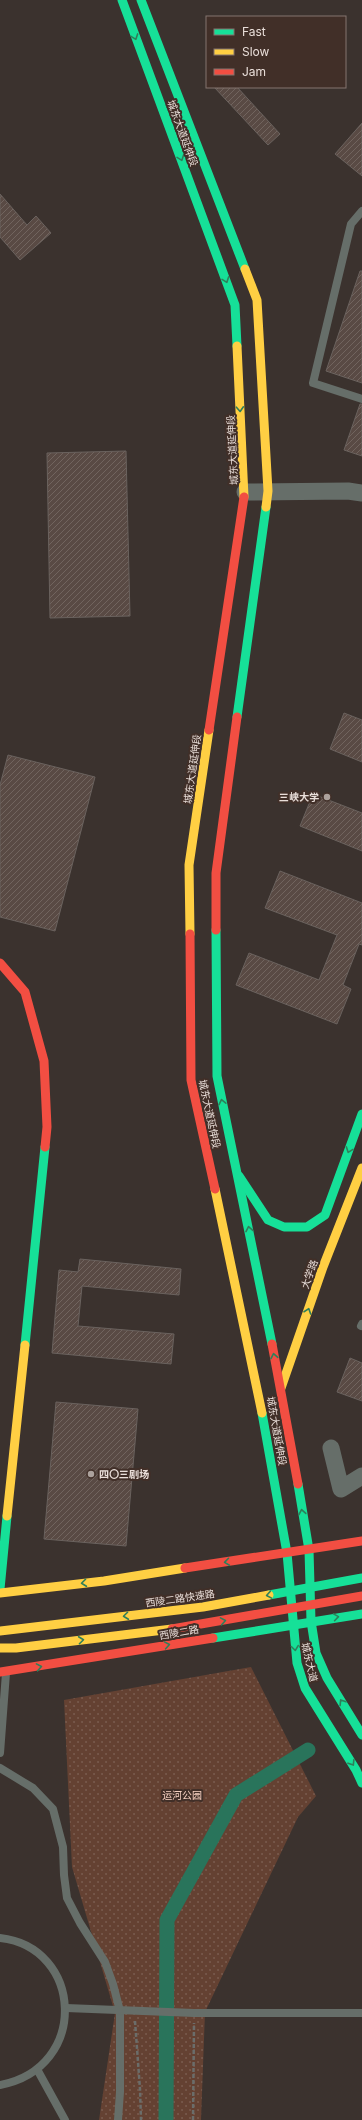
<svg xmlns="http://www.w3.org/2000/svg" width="362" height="2120" font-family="Inter,'Noto Sans SC',sans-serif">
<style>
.park{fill:url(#park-dots)}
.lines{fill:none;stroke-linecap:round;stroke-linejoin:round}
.canal{stroke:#29745b;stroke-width:15}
.building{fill:url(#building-hatch);stroke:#6a625e}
.path{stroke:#6b6d6a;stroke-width:2.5;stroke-dasharray:4 2;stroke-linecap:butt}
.lane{stroke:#666e69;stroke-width:8}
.street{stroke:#666e69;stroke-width:17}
.fast{stroke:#16e098;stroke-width:9}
.slow{stroke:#ffcf43;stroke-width:9}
.jam{stroke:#f24e42;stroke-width:9}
.fast-bridge{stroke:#16e098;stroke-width:9}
.slow-bridge{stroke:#ffcf43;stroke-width:9}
.jam-bridge{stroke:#f24e42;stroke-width:9}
.oneway{stroke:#2e7f5a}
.poi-dot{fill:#aca29d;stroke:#412f28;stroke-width:1.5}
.labels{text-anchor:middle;stroke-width:4;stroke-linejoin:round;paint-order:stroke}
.street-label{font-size:10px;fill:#e9ded9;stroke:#412f28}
.poi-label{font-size:10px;font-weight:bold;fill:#e9ded9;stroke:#412f28;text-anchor:end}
.park-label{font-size:10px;fill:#f8d2c2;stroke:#412f28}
</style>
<defs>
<pattern id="park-dots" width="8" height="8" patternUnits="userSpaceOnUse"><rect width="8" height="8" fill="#644132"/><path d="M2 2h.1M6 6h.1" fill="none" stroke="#7a5c4f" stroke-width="1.8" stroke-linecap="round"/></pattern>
<pattern id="building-hatch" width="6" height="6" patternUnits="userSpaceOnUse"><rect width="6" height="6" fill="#594a44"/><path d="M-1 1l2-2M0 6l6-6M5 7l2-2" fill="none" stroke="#71645e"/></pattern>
</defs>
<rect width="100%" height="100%" fill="#3b322e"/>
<polygon class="park" points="251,1667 316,1796 298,1817 205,2012 201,2120 99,2120 115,2013 72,1867 64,1700"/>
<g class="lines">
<polyline class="canal" points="166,2120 167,1920 236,1795 308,1750"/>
</g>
<g class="building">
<polygon points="214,87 237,87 280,134 268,145"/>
<polygon points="362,123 362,176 335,154"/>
<polygon points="0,194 27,225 36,216 51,233 20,260 0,237"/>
<polygon points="360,271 362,271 362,383 326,371"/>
<polygon points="360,404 362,404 362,456 344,450"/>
<polygon points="126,451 130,616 50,618 47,453"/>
<polygon points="344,713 362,720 362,762 330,749"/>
<polygon points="8,755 95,777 55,931 0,917 0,785"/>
<polygon points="313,794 362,813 362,851 300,826"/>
<polygon points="280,871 362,903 362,945 359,944 343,985 351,989 337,1024 236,985 249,953 319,980 337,935 265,908"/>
<polygon points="80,1259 181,1269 179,1295 82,1286 78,1326 174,1334 171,1364 52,1353 59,1270 78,1272"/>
<polygon points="350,1358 362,1363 362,1401 337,1392"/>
<polygon points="56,1402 138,1409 126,1546 44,1539"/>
</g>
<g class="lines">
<g class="path">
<polyline points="135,2021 140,2089 141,2120"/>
<polyline points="193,2120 194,2023"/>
</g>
<g class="lane">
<polyline points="362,211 351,224 313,383 362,399"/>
<polyline points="361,1326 362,1324"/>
<polyline points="0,1753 6,1673"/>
<polyline points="0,1768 33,1788 53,1809 63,1847 64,1875 67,1898 80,1923 105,1962 113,1984 120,2011 120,2092 118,2120"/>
<path d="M0 1938C83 1947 90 2068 0 2085"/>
<polyline points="66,2008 194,2013 362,2013"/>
<polyline points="38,2071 65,2120"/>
</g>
<g class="street">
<polyline points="245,492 348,491 362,493"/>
<polyline points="331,1448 341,1489 362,1476"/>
</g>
<g class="fast">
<polyline points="122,0 235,305 237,346"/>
<polyline points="141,0 245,269"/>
<polyline points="237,717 266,507"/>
<polyline points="216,930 217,1076 272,1344"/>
<polyline points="239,1176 268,1220 284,1227 307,1227 325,1215 362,1114"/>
<polyline points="25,1345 45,1147"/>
<polyline points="262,1413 287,1553 297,1663 305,1688 356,1770 362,1783"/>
<polyline points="298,1484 309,1550 311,1621 316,1653 327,1678 362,1735"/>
<polyline points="0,1589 7,1516"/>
<polyline points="213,1638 362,1614"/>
</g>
<g class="slow">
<polyline points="245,269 257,300 268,491 266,507"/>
<polyline points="237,346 244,497"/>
<polyline points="190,934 189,865 209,730"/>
<polyline points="215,1189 262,1413"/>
<polyline points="281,1388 323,1267 362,1168"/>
<polyline points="7,1516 25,1345"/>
<polyline points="0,1593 104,1581 185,1568"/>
</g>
<g class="jam">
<polyline points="209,730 244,497"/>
<polyline points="216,930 216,873 237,717"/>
<polyline points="190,934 191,1080 215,1189"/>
<polyline points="0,963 25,992 44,1061 47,1127 45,1147"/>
<polyline points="272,1344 298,1484"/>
<polyline points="185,1568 362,1541"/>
<polyline points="0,1672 213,1638"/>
</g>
<polyline class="fast-bridge" points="269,1595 362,1578"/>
<g class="slow-bridge">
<polyline points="0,1631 203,1607 269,1595"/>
<polyline points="0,1648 16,1648 172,1629"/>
</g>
<polyline class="jam-bridge" points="172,1629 362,1596"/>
</g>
<defs><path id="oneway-chevron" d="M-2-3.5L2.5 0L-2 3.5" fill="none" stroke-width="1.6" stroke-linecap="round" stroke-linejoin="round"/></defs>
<g class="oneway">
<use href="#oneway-chevron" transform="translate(135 37) rotate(70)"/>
<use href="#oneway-chevron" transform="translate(181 158) rotate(70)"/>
<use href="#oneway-chevron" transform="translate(226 280) rotate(70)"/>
<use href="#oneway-chevron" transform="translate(240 409) rotate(87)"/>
<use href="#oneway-chevron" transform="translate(222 1102) rotate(-102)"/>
<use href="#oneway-chevron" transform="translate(349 1150) rotate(110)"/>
<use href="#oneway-chevron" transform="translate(249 1229) rotate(-101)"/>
<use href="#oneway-chevron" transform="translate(308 1311) rotate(-71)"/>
<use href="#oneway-chevron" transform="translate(274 1356) rotate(-101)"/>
<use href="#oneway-chevron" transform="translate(302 1512) rotate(-100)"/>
<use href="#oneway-chevron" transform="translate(227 1562) rotate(172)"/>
<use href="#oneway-chevron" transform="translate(84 1583) rotate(173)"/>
<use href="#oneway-chevron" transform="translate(269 1595) rotate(170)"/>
<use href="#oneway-chevron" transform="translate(126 1616) rotate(173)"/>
<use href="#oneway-chevron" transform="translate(336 1617) rotate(-9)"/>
<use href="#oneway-chevron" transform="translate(223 1621) rotate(-10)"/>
<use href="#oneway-chevron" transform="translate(81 1640) rotate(-7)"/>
<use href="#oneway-chevron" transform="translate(167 1645) rotate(-10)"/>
<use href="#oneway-chevron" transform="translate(295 1648) rotate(82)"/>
<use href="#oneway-chevron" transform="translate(39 1667) rotate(-10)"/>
<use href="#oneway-chevron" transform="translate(342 1702) rotate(-122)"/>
<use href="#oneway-chevron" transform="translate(352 1763) rotate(58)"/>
</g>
<g class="poi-dot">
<circle cx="327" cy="797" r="4"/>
<circle cx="91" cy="1474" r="4"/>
</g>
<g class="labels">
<g class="street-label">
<text transform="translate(183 133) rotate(70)" y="4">城东大道延伸段</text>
<text transform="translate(232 450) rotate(-93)" y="4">城东大道延伸段</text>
<text transform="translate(192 769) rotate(-82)" y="4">城东大道延伸段</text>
<text transform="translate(210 1114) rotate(78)" y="4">城东大道延伸段</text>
<text transform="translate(309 1274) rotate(-70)" y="4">大学路</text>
<text transform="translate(277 1431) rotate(80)" y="4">城东大道延伸段</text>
<text transform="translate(180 1598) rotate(-8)" y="4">西陵二路快速路</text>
<text transform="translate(179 1632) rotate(-10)" y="4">西陵二路</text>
<text transform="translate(310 1662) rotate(77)" y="4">城东大道</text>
</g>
<g class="poi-label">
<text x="319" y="801">三峡大学</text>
<text x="99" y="1478" text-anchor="start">四〇三剧场</text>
</g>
<g class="park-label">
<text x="182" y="1799">运河公园</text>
</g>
</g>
<rect x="206" y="16" width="140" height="72" fill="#412f28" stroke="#84756f"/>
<rect x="214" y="29" width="20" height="6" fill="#16e098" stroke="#84756f"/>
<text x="242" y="36" font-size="12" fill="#e9ded9">Fast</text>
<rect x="214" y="49" width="20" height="6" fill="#ffcf43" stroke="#84756f"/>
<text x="242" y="56" font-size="12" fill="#e9ded9">Slow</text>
<rect x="214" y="69" width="20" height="6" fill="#f24e42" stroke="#84756f"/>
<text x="242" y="76" font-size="12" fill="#e9ded9">Jam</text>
</svg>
